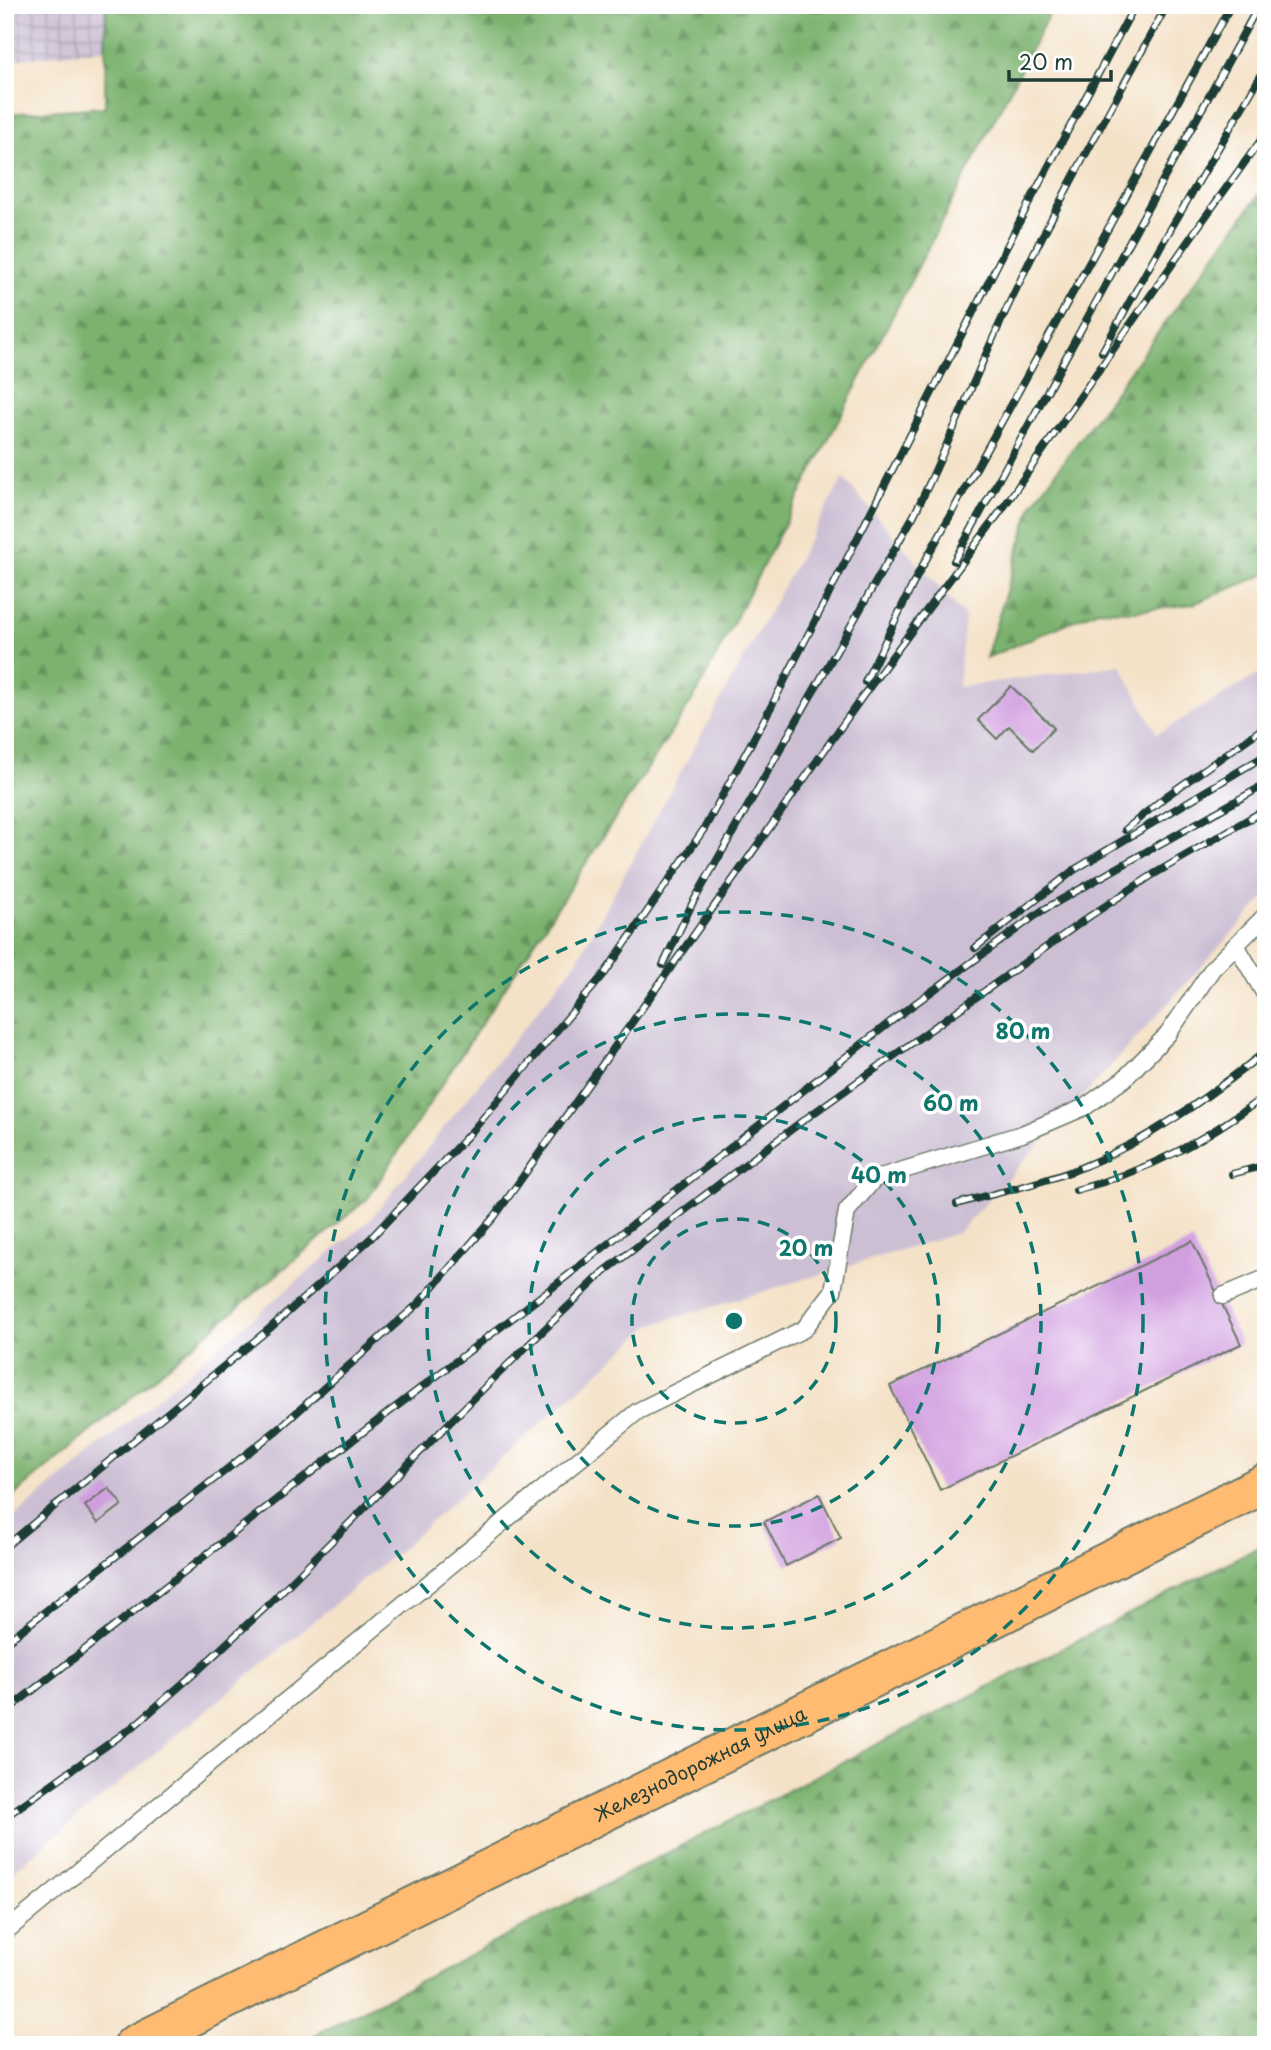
<svg xmlns="http://www.w3.org/2000/svg" width="1271" height="2050" font-family="'Playpen Sans',sans-serif">
<style>
.industrial{fill:url(#industrial-grid)}
.railway{fill:#ccbfd4}
.forest{fill:url(#forest-firs);stroke:#4d7851;stroke-width:2}
.building{fill:#d19fe0}
.lines{fill:none;stroke-linecap:round;stroke-linejoin:round}
.service-casing{stroke:#6a7768;stroke-width:19}
.primary-casing{stroke:#6a7768;stroke-width:42}
.service{stroke:#fff;stroke-width:16}
.primary{stroke:#ffbb71;stroke-width:38}
.rail-casing{stroke:#1f3d34;stroke-width:8}
.rail{stroke:#fff;stroke-width:5;stroke-dasharray:16;stroke-linecap:butt}
.ring{fill:none;stroke:#0f766e;stroke-width:3.5;stroke-dasharray:12 9}
.labels{text-anchor:middle;stroke-width:7;stroke-linejoin:round;paint-order:stroke}
.street-label{font-size:19px;fill:#1f3d34;stroke:#fff}
.centre{fill:#0f766e;stroke:#fff;stroke-width:3.5}
.ring-label{font-size:21px;text-anchor:middle;font-weight:bold;fill:#0f766e;stroke:#fff;stroke-width:7;stroke-linejoin:round;paint-order:stroke}
</style>
<defs>
<pattern id="industrial-grid" width="8" height="8" patternUnits="userSpaceOnUse" patternTransform="scale(1.75)"><rect width="8" height="8" fill="#ccbfd4"/><path d="M0 4h8M4 0v8" fill="none" stroke="#a59cad"/></pattern>
<pattern id="forest-firs" width="22" height="20" patternUnits="userSpaceOnUse" patternTransform="scale(1.75)"><rect width="22" height="20" fill="#7bb26e"/><path d="M5 1l3.5 6h-7zM16 11l3.5 6h-7z" fill="#64925b"/></pattern>
</defs>
<rect width="100%" height="100%" fill="#fff"/>
<filter id="ink" filterUnits="userSpaceOnUse"><feTurbulence type="fractalNoise" baseFrequency=".0143" numOctaves="2"/><feDisplacementMap in="SourceGraphic" scale="14" xChannelSelector="R" yChannelSelector="G"/><feConvolveMatrix kernelMatrix="1 2 1 2 8 2 1 2 1" color-interpolation-filters="sRGB"/></filter>
<filter id="wash" filterUnits="userSpaceOnUse"><feTurbulence type="fractalNoise" baseFrequency=".00686" numOctaves="4" result="noise"/><feDisplacementMap in="SourceGraphic" scale="28" xChannelSelector="R" yChannelSelector="G"/><feGaussianBlur stdDeviation="1.57" result="paint"/><feColorMatrix in="noise" values="0 0 0 0 0 0 0 0 0 0 0 0 0 0 0 0 0 1.4 0 .05"/><feComposite in="paint" operator="in"/></filter>
<g filter="url(#wash)">
<rect width="100%" height="100%" fill="#f4e2c8"/>
<polygon class="industrial" points="5,5 127,5 131,46 5,61"/>
<polygon class="railway" points="843,478 965,617 958,687 1121,665 1157,734 1266,670 1266,896 958,1233 651,1325 396,1553 5,1878 5,1525 369,1221 575,964"/>
<g class="forest">
<polygon points="106,5 1054,5 698,691 368,1198 5,1503 5,114 105,107"/>
<polygon points="1266,185 1266,574 1193,604 1135,611 1098,610 986,658 1032,505"/>
<polygon points="1266,1543 1266,2045 296,2045"/>
</g>
<g id="blocks">
<g class="building">
<polygon points="1011,686 1054,728 1033,750 1009,726 997,739 978,720"/>
<polygon points="1192,1241 1241,1344 940,1490 890,1386"/>
<polygon points="109,1488 122,1505 98,1523 85,1506"/>
<polygon points="819,1494 841,1538 786,1566 764,1522"/>
</g>
</g>
</g>
<g filter="url(#ink)">
<use href="#blocks" fill-opacity="0" stroke="#6a7768" stroke-width="2"/>
<g class="lines">
<defs>
<g id="service">
<polyline points="1236,945 1266,996"/>
<polyline points="1223,1296 1266,1278"/>
<polyline points="5,1932 638,1411 804,1329 833,1291 847,1211 874,1179 1022,1134 1085,1107 1124,1079 1168,1034 1213,968 1266,915"/>
</g>
<g id="primary">
<path id="s1" d="M134 2045 1266 1483"/>
</g>
</defs>
<use href="#service" class="service-casing"/>
<use href="#primary" class="primary-casing"/>
<use href="#service" class="service"/>
<use href="#primary" class="primary"/>
<defs>
<g id="rail">
<polyline points="1102,352 1160,247 1266,67"/>
<polyline points="954,561 1259,5"/>
<polyline points="865,682 918,574 1231,5"/>
<polyline points="1125,830 1165,797 1266,726"/>
<polyline points="975,948 1074,870 1266,755"/>
<path d="M663 965 692 904 914 515C948 447 975 375 1008 306 1056 204 1113 105 1167 5"/>
<polyline points="1232,1174 1266,1165"/>
<path d="M1076 1190C1151 1170 1204 1141 1266 1095"/>
<path d="M957 1204C998 1192 1041 1184 1080 1168 1150 1140 1208 1097 1266 1051"/>
<polyline points="5,1547 269,1329 370,1239 473,1130 605,973 704,829 772,705 1028,205 1135,5"/>
<polyline points="5,1643 277,1430 419,1303 495,1216 865,693 1003,508 1198,227 1266,133"/>
<polyline points="5,1712 359,1435 553,1287 898,1016 1043,910 1266,784"/>
<polyline points="5,1817 134,1726 196,1672 268,1605 491,1381 605,1271 801,1122 1090,916 1154,874 1266,809"/>
</g>
</defs>
<use href="#rail" class="rail-casing"/>
<use href="#rail" class="rail"/>
</g>
</g>
<g class="ring">
<circle cx="734" cy="1321" r="102"/>
<circle cx="734" cy="1321" r="205"/>
<circle cx="734" cy="1321" r="307"/>
<circle cx="734" cy="1321" r="409"/>
</g>
<g class="labels">
<g class="street-label">
<text dy="7" stroke="none"><textPath href="#s1" startOffset="632">Железнодорожная улица</textPath></text>
</g>
</g>
<circle cx="734" cy="1321" r="10" class="centre"/>
<g class="ring-label">
<text x="1023" y="1039">80 m</text>
<text x="951" y="1111">60 m</text>
<text x="879" y="1183">40 m</text>
<text x="806" y="1256">20 m</text>
</g>
<rect width="1271" height="2050" fill="none" stroke="#fff" stroke-width="28"/>
<path d="M1009 70v10h102v-10" fill="none" stroke="#1f3d34" stroke-width="3.5"/>
<text x="1019" y="70" font-size="21" fill="#1f3d34" stroke="#ffffff" stroke-width="5" paint-order="stroke">20 m</text>
</svg>
